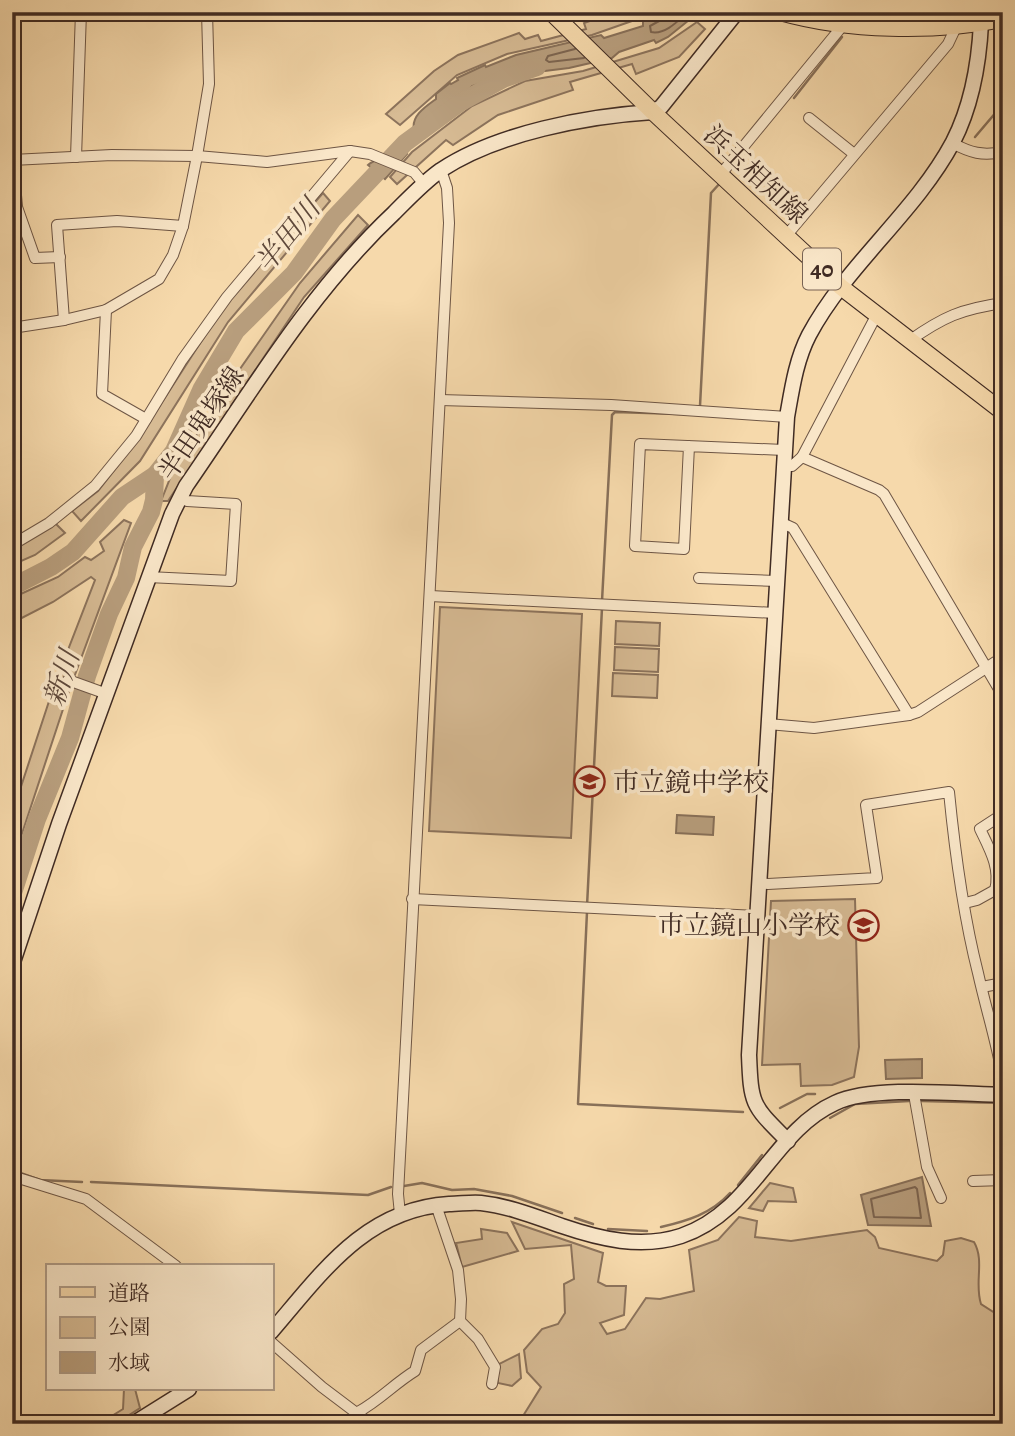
<svg xmlns="http://www.w3.org/2000/svg" width="1015" height="1436" font-family="Alegreya,'Noto Serif JP',serif">
<style>
.green{fill:#d7bb94;stroke:#8c735c;stroke-width:2}
.water{fill:#b89e7d;stroke:#887059;stroke-width:2}
.lines{fill:none;stroke-linecap:round;stroke-linejoin:round}
.shore{stroke:#7c6450;stroke-width:2}
.stream{stroke:#887059;stroke-width:2.5}
.river{stroke:#b89e7d;stroke-width:18}
.street-casing{stroke:#6e5645;stroke-width:12}
.secondary-casing{stroke:#402b23;stroke-width:17}
.primary-casing{stroke:#402b23;stroke-width:18}
.street{stroke:#f9e6c8;stroke-width:10}
.secondary{stroke:#f9e6c8;stroke-width:14}
.primary{stroke:#f6d9ab;stroke-width:16}
.labels{text-anchor:middle;stroke-width:7;stroke-linejoin:round;paint-order:stroke}
.shield{fill:#f9e6c8;stroke:#786354;stroke-width:2}
.shield-label{font-size:24px;font-weight:bold;fill:#402b23}
.street-label{font-size:26px;fill:#402b23;stroke:#f9e6c8}
.poi-label{font-size:26px;fill:#402b23;stroke:#f9e6c8;text-anchor:start}
.water-label{font-size:28px;font-style:italic;fill:#5e483a;stroke:#f9e6c8}
</style>
<rect width="100%" height="100%" fill="#f6d9ab"/>
<filter id="stains"><feTurbulence type="fractalNoise" baseFrequency=".00286" numOctaves="4"/><feColorMatrix values="0 0 0 0 .2 0 0 0 0 .09 0 0 0 0 .02 0 0 0 .5 -.17"/></filter>
<radialGradient id="worn" r=".72"><stop offset=".6" stop-color="#630" stop-opacity="0"/><stop offset="1" stop-color="#630" stop-opacity=".3"/></radialGradient>
<g class="green">
<polygon points="616,12 652,14 592,35 507,54 457,75 400,125 386,114 434,71 458,55 519,33 525,39 538,35 541,41 586,29 584,23"/>
<polygon points="697,22 705,29 679,57 636,74 632,64 570,82 573,90 498,115 453,145 446,140 397,184 390,177 412,152 472,106 525,81 583,71 659,48"/>
<polygon points="323,193 330,201 228,322 140,461 81,521 72,511 98,491 137,441 226,303"/>
<polygon points="358,215 368,225 304,297 168,501 161,501 171,476 219,399 300,283"/>
<polygon points="124,520 131,523 69,691 12,864 12,814 54,686 95,580 91,577 53,602 12,623 12,598 58,577 85,557 91,560 104,551 100,542"/>
<polygon points="54,522 65,533 35,555 12,565 12,541"/>
<polygon points="440,607 582,614 571,838 429,831"/>
<polygon points="616,621 660,623 659,646 615,644"/>
<polygon points="615,647 659,649 658,672 614,670"/>
<polygon points="613,673 658,675 657,698 612,696"/>
<polygon points="855,899 859,1047 854,1077 832,1085 801,1086 800,1064 762,1065 771,901"/>
<polygon points="770,1183 793,1188 796,1202 768,1201 763,1211 749,1208"/>
<path d="M739 1217 757 1221 755 1237 791 1241 867 1230 875 1237 879 1248 937 1261 943 1255 945 1241 961 1238 974 1242C985 1261 974 1283 981 1304L995 1313H1003V1424H534L523 1416 541 1387 527 1372 524 1350 542 1329 558 1324 565 1313 564 1284 574 1279 571 1245 525 1249 512 1222 603 1253 598 1282 606 1286H626L624 1315 600 1323 607 1334 625 1329 646 1298 660 1299 694 1291 689 1250 718 1240Z"/>
<polygon points="481,1229 507,1233 518,1251 462,1267 456,1243 482,1239"/>
<polygon points="519,1354 521,1378 512,1386 498,1383 497,1365"/>
<polygon points="124,1389 135,1389 140,1408 115,1424 99,1424 123,1409"/>
</g>
<g class="water">
<path d="M660 12H699L668 37 656 43 654 40 619 52 612 58 569 68 503 76 472 86 450 113 420 134 419 138 412 135 405 151 407 154 385 179 368 165C374 159 381 160 388 156 394 152 406 136 414 130 411 116 425 107 436 99V94L450 83 451 84 458 80 457 78 485 65 486 67 516 55 601 35 604 38 643 26V21Z"/>
<polygon points="677,815 714,817 713,835 676,833"/>
<polygon points="922,1059 922,1078 886,1079 885,1060"/>
<polygon points="922,1177 931,1226 868,1225 861,1195"/>
</g>
<g class="lines">
<g class="shore">
<path d="M663 12 661 20 650 26 651 32C665 35 678 21 688 12"/>
<polyline points="575,49 548,56 546,60 549,62 584,58"/>
<polygon points="915,1187 917,1189 921,1218 874,1217 871,1199"/>
</g>
<g class="stream">
<polyline points="794,98 842,37"/>
<polyline points="975,137 1003,104"/>
<polyline points="700,406 711,193 721,182"/>
<polyline points="602,601 612,415 615,412 680,414"/>
<polyline points="587,906 602,608"/>
<polyline points="587,912 578,1104 743,1112"/>
<polyline points="922,1101 1003,1103"/>
<polyline points="780,1108 807,1094 815,1094"/>
<polyline points="830,1118 855,1104 909,1101"/>
<polyline points="12,1170 40,1180 82,1182"/>
<polyline points="91,1182 368,1195 391,1187"/>
<polyline points="738,1185 762,1155"/>
<polyline points="404,1186 422,1183 452,1190 474,1189 512,1196 562,1213"/>
<polyline points="575,1218 593,1224"/>
<path d="M661 1227C687 1221 711 1214 730 1193"/>
<polyline points="608,1229 647,1231"/>
</g>
<g class="river">
<polyline points="12,587 51,567 73,552 122,497 155,475 174,451 202,388 236,331 294,273 333,219 405,143 461,102 503,79 537,67"/>
<polyline points="12,896 37,819 70,738 87,676 109,614 126,578 133,547 151,512 154,500 155,475"/>
</g>
<defs>
<g id="street">
<polyline points="809,118 854,154"/>
<path d="M952 143C971 153 982 156 1003 152"/>
<polyline points="76,157 81,12"/>
<polyline points="12,160 112,155 197,156 267,162 350,151 370,154 414,172 424,184"/>
<polyline points="13,160 17,207 35,258 60,257"/>
<polyline points="721,174 844,24"/>
<polyline points="786,236 948,44 957,25"/>
<polyline points="106,310 102,394 146,419"/>
<polyline points="64,320 57,225 117,221 183,226"/>
<polyline points="12,328 64,320 106,310 159,279 173,255 183,226 197,156 209,84 207,12"/>
<path d="M909 341C943 317 961 309 1003 303"/>
<polyline points="440,400 611,405 787,417"/>
<polyline points="689,446 684,549 635,546 640,444 784,450"/>
<polyline points="802,457 879,490 884,494 1003,696"/>
<polyline points="783,466 792,466 802,457 876,316"/>
<polyline points="780,522 793,528 909,715"/>
<polyline points="12,545 49,523 95,486 136,436 182,360 227,297 350,151"/>
<polyline points="148,577 231,581 236,504 187,501 180,497"/>
<polyline points="699,578 777,581"/>
<polyline points="430,596 775,613"/>
<polyline points="68,680 107,694"/>
<polyline points="768,724 814,728 909,715 918,712 1003,657"/>
<path d="M759 883 768 884 877 878 866 805 949 792C955 853 963 914 978 973 986 1009 997 1043 1003 1079"/>
<polyline points="412,899 757,916"/>
<path d="M965 903 977 900 995 890C1001 868 989 848 980 829L1003 814"/>
<polyline points="982,987 1003,983"/>
<polyline points="914,1094 927,1167 941,1198"/>
<polyline points="12,1176 86,1199 176,1266"/>
<polyline points="973,1181 1003,1180"/>
<polyline points="436,1205 458,1270 461,1299 460,1321 478,1339 495,1367 492,1384"/>
<polyline points="400,1214 398,1194 449,223 447,188 441,170"/>
<polyline points="271,1342 322,1387 371,1424"/>
<polyline points="152,1411 160,1424"/>
<path d="M358 1412C379 1401 395 1383 415 1371L421 1350 460 1321"/>
</g>
<g id="secondary">
<path d="M12 965 59 824 172 514 186 486C251 392 310 292 394 213 409 198 424 182 441 170 497 133 587 116 653 112L661 107 737 12"/>
<path d="M788 1141C752 1105 751 1106 749 1055L787 417C792 389 796 360 809 335 847 264 915 213 953 142 972 105 979 64 981 23"/>
<path d="M271 1332C321 1274 365 1209 449 1204 460 1204 471 1202 481 1203 509 1206 536 1217 562 1226 600 1239 641 1249 681 1236 753 1212 773 1131 835 1103 873 1085 959 1094 1003 1095"/>
<polyline points="133,1424 189,1389"/>
</g>
<g id="primary">
<polyline points="551,12 653,112 841,287 1003,412"/>
<path d="M780 12C848 31 933 33 1003 19"/>
</g>
</defs>
<use href="#street" class="street-casing"/>
<use href="#secondary" class="secondary-casing"/>
<use href="#primary" class="primary-casing"/>
<use href="#street" class="street"/>
<use href="#secondary" class="secondary"/>
<use href="#primary" class="primary"/>
</g>
<defs>
<symbol id="school-ring" viewBox="-11 -11 22 22"><circle r="9.5" fill="#f9e6c8" stroke="#8f2418" stroke-width="1.5"/><path d="M0-5L7-2L0 1L-7-2ZM-4 1L0 2.5L4 1V4Q0 6-4 4Z" fill="#8f2418"/></symbol>
</defs>
<g fill-rule="evenodd">
<use href="#school-ring" x="572" y="764" width="35" height="35"/>
<use href="#school-ring" x="846" y="908" width="35" height="35"/>
</g>
<g class="labels">
<rect class="shield" x="803" y="248.5" width="38" height="41" rx="5"/>
<g class="shield-label">
<text x="822" y="277">40</text>
</g>
<g class="street-label">
<text transform="translate(756 174) rotate(43)" y="9">浜玉相知線</text>
<text transform="translate(201 423) rotate(-56)" y="9">半田鬼塚線</text>
</g>
<g class="poi-label">
<text x="613" y="791">市立鏡中学校</text>
<text x="840" y="934" text-anchor="end">市立鏡山小学校</text>
</g>
<g class="water-label">
<text transform="translate(287 235) rotate(-51)" y="10">半田川</text>
<text transform="translate(61 678) rotate(-72)" y="10">新川</text>
</g>
</g>
<rect width="1015" height="1436" fill="none" stroke="#f6d9ab" stroke-width="42"/>
<rect x="14" y="14" width="987" height="1408" fill="none" stroke="#402b23" stroke-width="3.5"/>
<rect x="21" y="21" width="973" height="1394" fill="none" stroke="#402b23" stroke-width="2"/>
<rect x="46" y="1264" width="228" height="126" fill="#f9e6c8" stroke="#af9b86" stroke-width="2"/>
<rect x="60" y="1287" width="35" height="10" fill="#f6d9ab" stroke="#af9b86" stroke-width="2"/>
<text x="108" y="1300" font-size="21" fill="#402b23">道路</text>
<rect x="60" y="1317" width="35" height="21" fill="#d7bb94" stroke="#af9b86" stroke-width="2"/>
<text x="108" y="1334" font-size="21" fill="#402b23">公園</text>
<rect x="60" y="1352" width="35" height="21" fill="#b89e7d" stroke="#af9b86" stroke-width="2"/>
<text x="108" y="1370" font-size="21" fill="#402b23">水域</text>
<rect width="100%" height="100%" filter="url(#stains)"/>
<rect width="100%" height="100%" fill="url(#worn)"/>
</svg>
